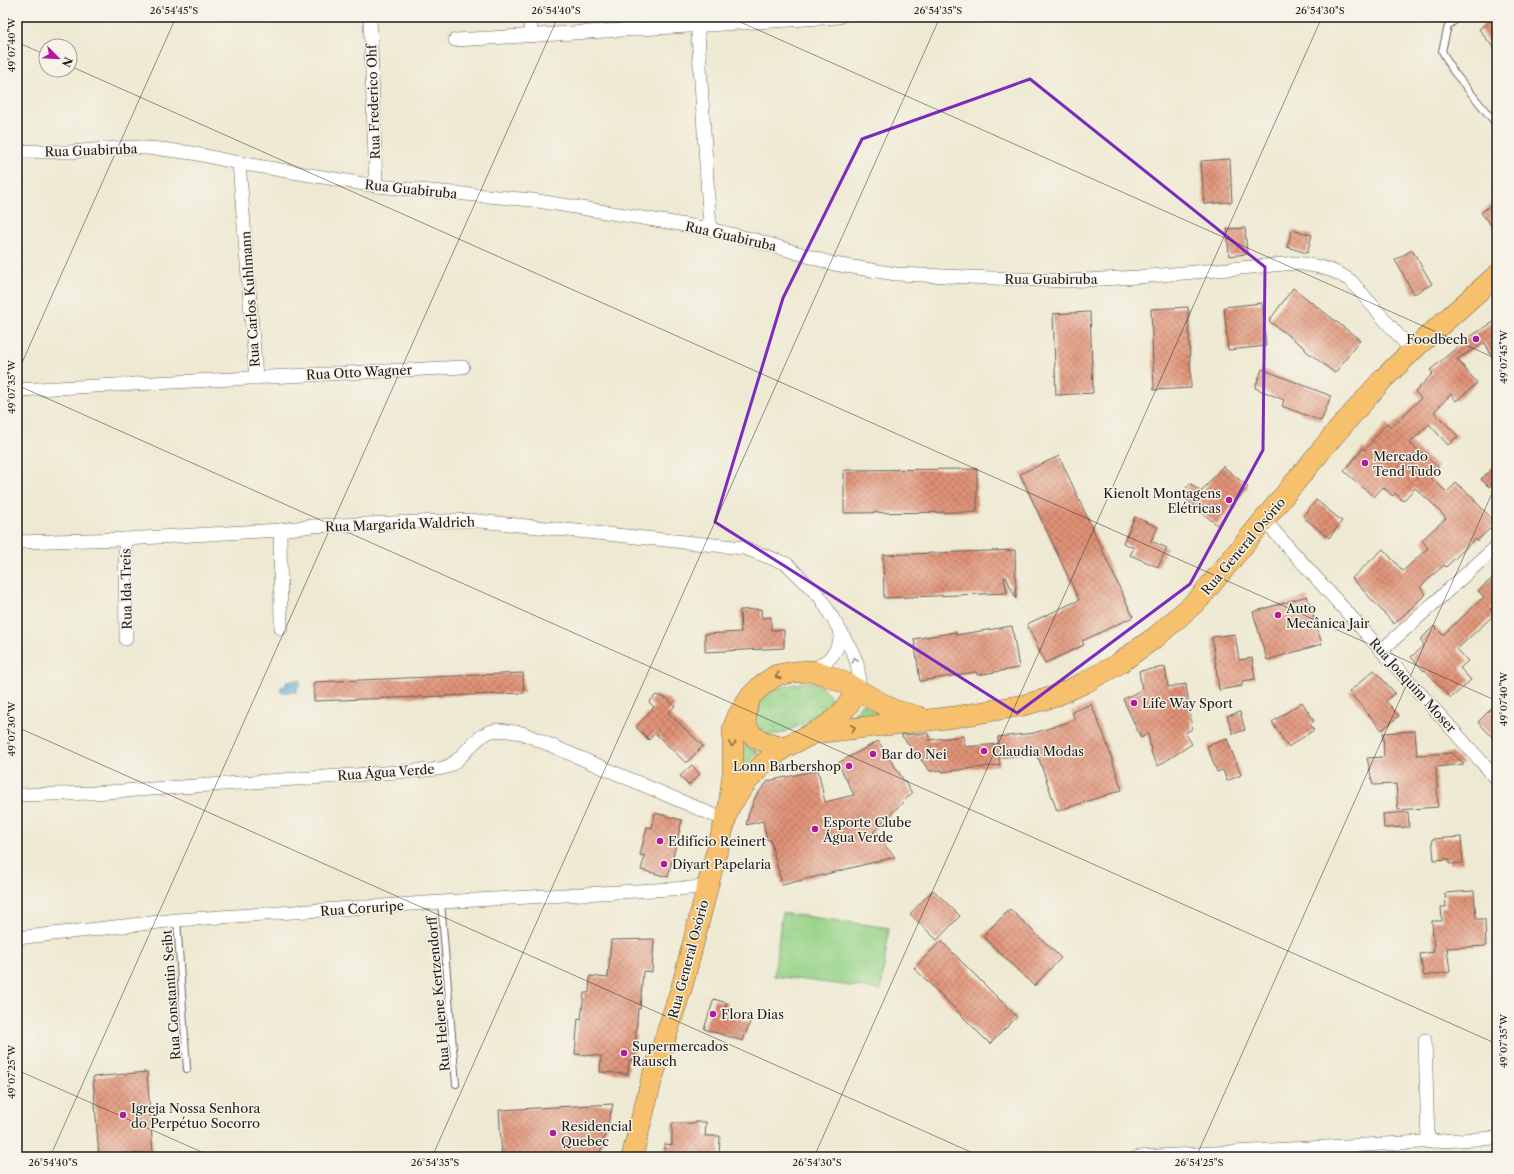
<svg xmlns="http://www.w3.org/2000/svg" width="1514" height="1174" font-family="'Libre Caslon Text',serif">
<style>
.grass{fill:url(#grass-tufts);stroke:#597852}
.pitch{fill:#96d388;stroke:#597852}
.water{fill:url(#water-waves);stroke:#3d677b}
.building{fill:url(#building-cross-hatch)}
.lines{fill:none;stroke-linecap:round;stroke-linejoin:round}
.lane-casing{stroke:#66645c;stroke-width:8}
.street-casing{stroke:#66645c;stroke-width:14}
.primary-casing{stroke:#66645c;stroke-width:22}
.lane{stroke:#fff;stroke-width:6}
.street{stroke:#fff;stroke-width:13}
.primary{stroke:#f7c06c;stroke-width:21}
.oneway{stroke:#999}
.oneway2{stroke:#8a6e44}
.marked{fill:none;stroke:#7b2cbf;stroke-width:3;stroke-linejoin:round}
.ticks{fill:none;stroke:#1c1c1c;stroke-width:1;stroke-opacity:0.45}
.poi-dot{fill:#b5179e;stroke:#f7f3e8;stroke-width:1.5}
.labels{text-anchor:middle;stroke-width:3;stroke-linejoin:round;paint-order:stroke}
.street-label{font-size:13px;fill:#1c1c1c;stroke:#f7f3e8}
.poi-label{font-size:13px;fill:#1c1c1c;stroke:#f7f3e8;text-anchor:start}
.neatline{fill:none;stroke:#1c1c1c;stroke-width:1.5}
.ticks-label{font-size:10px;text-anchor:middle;fill:#1c1c1c}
</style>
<defs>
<pattern id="grass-tufts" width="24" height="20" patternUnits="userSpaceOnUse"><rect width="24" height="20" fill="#96d388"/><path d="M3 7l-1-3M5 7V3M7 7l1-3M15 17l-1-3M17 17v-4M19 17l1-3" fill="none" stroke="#81b575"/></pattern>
<pattern id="water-waves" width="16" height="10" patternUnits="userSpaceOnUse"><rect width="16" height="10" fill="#5eb2da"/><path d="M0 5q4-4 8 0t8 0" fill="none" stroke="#5198ba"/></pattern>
<pattern id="building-cross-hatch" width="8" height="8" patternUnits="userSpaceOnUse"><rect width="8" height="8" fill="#e09276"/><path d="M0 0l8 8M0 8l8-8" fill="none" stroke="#b57660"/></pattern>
</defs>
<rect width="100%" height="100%" fill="#f7f3e8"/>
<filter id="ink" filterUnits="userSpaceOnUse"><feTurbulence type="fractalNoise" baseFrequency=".025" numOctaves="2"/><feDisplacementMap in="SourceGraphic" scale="8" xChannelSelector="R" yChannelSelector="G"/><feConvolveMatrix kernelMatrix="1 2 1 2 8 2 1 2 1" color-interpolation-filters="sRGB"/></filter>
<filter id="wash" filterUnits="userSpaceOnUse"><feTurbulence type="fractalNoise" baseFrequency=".012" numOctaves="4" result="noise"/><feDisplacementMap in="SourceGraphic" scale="16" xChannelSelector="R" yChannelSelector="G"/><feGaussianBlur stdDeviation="0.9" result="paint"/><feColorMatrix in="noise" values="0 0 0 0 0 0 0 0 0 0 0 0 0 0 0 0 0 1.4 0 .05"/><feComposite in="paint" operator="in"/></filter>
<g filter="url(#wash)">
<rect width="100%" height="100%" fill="#eee9d2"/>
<g class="grass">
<path d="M804 682C819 683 822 685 831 697L830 708 821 717 779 734H769L756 725C756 720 755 714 756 709 759 691 789 685 804 682Z"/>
<polygon points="862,703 887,718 848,719 857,711"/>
<polygon points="744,743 751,749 758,752 745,766 742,765"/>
</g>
<polygon class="pitch" points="782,913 889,928 881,990 774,976"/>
<polygon class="water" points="300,680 300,686 297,686 297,692 281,692 281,687 286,686 286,681"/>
<g id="blocks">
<g class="building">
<polygon points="1495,17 1497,17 1497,53 1479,29"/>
<polygon points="1230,159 1232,202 1204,204 1201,161"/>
<polygon points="1497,200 1497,232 1481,213"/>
<polygon points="1245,228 1247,254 1229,256 1227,229"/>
<polygon points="1292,230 1312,235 1307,253 1287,247"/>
<polygon points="1412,250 1432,284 1414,294 1395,260"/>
<polygon points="1293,288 1360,340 1335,373 1305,350 1305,348 1269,321"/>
<polygon points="1262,303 1266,346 1228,350 1224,307"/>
<polygon points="1188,307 1191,388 1154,390 1151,309"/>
<polygon points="1090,312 1093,393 1056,395 1053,314"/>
<polygon points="1497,320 1497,366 1485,343 1457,359 1477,383 1456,401 1451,394 1434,412 1458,436 1448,445 1429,424 1410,443 1438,467 1429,477 1447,492 1456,483 1475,499 1474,500 1496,523 1477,541 1475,539 1446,567 1444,565 1420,587 1426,594 1394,624 1352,578 1383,549 1403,571 1428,548 1422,540 1446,518 1433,504 1415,488 1403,501 1395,493 1393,496 1383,487 1374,497 1344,471 1363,448 1365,450 1387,423 1391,427 1397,421 1399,422 1397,421 1421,398 1415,392 1433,373 1430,370 1471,336"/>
<polygon points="1262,369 1331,396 1321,421 1282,406 1284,400 1255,388"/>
<polygon points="1059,456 1133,617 1082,641 1084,645 1045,663 1027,624 1079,600 1020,474"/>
<polygon points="1497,464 1497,480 1489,487 1481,479"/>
<polygon points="1223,466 1248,487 1217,525 1181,495 1190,483 1201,492"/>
<polygon points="977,469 977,512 844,513 844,470"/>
<polygon points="1316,500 1342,521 1329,538 1303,517"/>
<polygon points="1135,517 1158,527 1151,541 1167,548 1158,567 1130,555 1134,548 1123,543"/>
<polygon points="1015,550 1016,599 1006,577 1004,577 1007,593 884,598 883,555"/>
<polygon points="1497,574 1497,613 1492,607 1490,609 1495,614 1457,649 1468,661 1460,668 1471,680 1451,698 1425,670 1424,671 1411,657 1424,645 1420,640 1434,626 1443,635 1484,597 1478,591"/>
<polygon points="1307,596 1322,644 1267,660 1253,612"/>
<polygon points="761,609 762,618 771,617 771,630 784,630 784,648 705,652 705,634 741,632 740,610"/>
<polygon points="1012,626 1019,668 977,675 976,672 920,681 914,639 956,632 956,635"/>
<polygon points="1235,634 1239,660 1252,658 1255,679 1242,681 1242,686 1219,690 1212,637"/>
<polygon points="1165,667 1168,687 1186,684 1192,729 1185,733 1192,744 1158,766 1152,755 1148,734 1141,738 1123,699 1142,690 1139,671"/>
<polygon points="1374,670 1395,693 1386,701 1399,716 1382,730 1349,692"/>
<polygon points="523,673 524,693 314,701 314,682"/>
<polygon points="656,695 668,699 675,706 668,713 703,746 686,763 655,733 649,740 636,727 654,707 649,702"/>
<polygon points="1302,702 1314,721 1310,724 1314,730 1288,747 1272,722"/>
<polygon points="1497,703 1497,742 1478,722"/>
<polygon points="1091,704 1104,735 1122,790 1057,811 1039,759 1038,759 1036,753 999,757 1000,765 942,772 942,770 930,771 901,735 928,733 929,740 964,736 965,747 998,744 998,737 1034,733 1075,720 1072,712"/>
<polygon points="1240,712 1245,730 1233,734 1227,716"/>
<polygon points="1415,731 1417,755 1452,753 1464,764 1436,767 1438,807 1398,810 1396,784 1373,785 1367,758 1384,757 1383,733"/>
<polygon points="1227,739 1241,775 1227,781 1223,770 1217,772 1207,746"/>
<polygon points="878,741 912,793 873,832 895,857 782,885 770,839 767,840 763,821 746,825 749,813 756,796 768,781 818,770 825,802 854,795 838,763"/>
<polygon points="692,765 700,774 688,785 680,776"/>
<polygon points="1408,812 1409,827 1384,828 1383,814"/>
<polygon points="655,813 682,820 668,877 641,870 645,856 640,855 647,827 652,828"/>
<polygon points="1461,837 1463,863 1449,864 1449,859 1434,860 1432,839"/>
<polygon points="933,890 960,916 937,940 910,914"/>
<polygon points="1474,891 1476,919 1485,919 1486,946 1447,948 1450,972 1424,976 1420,954 1434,952 1432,921 1442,921 1441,907 1446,907 1445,893"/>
<polygon points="1010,909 1061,958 1034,986 983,936"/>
<polygon points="654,939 652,972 643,971 640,1009 638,1008 634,1060 629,1060 628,1074 600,1072 601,1056 575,1054 578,1018 581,1019 584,993 589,993 590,976 608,978 611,940"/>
<polygon points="941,941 1017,1017 990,1044 914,968"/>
<polygon points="714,999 727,1003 723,1013 750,1022 743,1041 704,1029"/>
<polygon points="147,1072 153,1153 133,1154 134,1157 120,1157 120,1156 99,1157 93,1077"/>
<polygon points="613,1104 599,1157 502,1157 499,1110"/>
<polygon points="694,1122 706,1122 705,1136 720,1136 719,1157 664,1157 665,1144 672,1145 672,1123 694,1123"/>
</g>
</g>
</g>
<g filter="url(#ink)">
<use href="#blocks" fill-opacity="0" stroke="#66645c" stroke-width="1"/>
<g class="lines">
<defs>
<g id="lane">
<polyline points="1459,17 1448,26 1442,51 1453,71 1497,125"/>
<polyline points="441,902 456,1084"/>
<polyline points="177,920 187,1069"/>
</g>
<g id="street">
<polyline points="370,17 376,186"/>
<polyline points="530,17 531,36"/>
<polyline points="697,17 710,229"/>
<polyline points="455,40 839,17"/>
<path d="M17 151 69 152 130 147 161 149 192 153 239 163 376 186 532 200 710 229 755 240 834 264 896 274 1066 281 1138 277 1296 263C1318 266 1332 268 1351 281L1412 351"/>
<polyline points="239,163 256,377"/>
<polyline points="17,390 463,367"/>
<polyline points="1264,520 1497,779"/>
<polyline points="280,530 281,628"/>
<polyline points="125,539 126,639"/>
<polyline points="17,542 125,539 280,530 313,526 469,520 744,548 787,564 820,597 852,651 857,663 859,677 857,690"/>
<polyline points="1382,650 1497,546"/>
<path d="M812 671C830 659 836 656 842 633"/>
<path d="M17 795 93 793 427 770C432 770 438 769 443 768 462 763 470 740 489 732 499 728 511 732 522 733L725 820"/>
<polyline points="17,938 177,920 441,902 707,887"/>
<polyline points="1425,1040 1428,1141"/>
<polyline points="1138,1157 1497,1138"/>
</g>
<g id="primary">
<path d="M749 701C737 734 757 742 785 747"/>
<path d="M817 731C835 722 848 708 857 690"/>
<polyline points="729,807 747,781 763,764 785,747 814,733 955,717 1024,705 1053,697 1084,683 1118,664 1157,636 1199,599 1333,436 1384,378 1417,346 1497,275"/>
<polyline points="632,1157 651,1082 683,983 714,861 729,807 733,773 733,729 738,716 751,696 762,685 777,675 794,672 812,671 824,674 847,684 893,710 919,717"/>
</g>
</defs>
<use href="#lane" class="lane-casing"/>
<use href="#street" class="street-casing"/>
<use href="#primary" class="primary-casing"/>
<use href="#lane" class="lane"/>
<use href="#street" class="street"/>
<use href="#primary" class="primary"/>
</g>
<defs><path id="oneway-chevron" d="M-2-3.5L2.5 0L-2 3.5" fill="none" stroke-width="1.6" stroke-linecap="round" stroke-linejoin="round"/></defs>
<use class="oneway" href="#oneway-chevron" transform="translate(855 660) rotate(-109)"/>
<g class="oneway2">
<use href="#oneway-chevron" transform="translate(778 676) rotate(159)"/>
<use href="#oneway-chevron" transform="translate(853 728) rotate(-6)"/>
<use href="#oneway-chevron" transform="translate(732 744) rotate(92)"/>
</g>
</g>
<path class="marked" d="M1030 79 1265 267 1263 450 1190 584 1017 713 715 522 783 298 862 139Z"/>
<path class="ticks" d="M729 17 1497 359M17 42 46 55M70 66 1497 701M17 374 176 17M17 385 1497 1044M17 727 982 1157M17 1070 213 1157M50 1157 558 17M432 1157 940 17M814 1157 1322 17M1196 1157 1497 482"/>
<g class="poi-dot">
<circle cx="1476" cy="339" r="4"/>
<circle cx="1365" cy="463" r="4"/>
<circle cx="1229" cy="500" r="4"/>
<circle cx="1278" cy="615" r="4"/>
<circle cx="1134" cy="703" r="4"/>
<circle cx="984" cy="751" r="4"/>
<circle cx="873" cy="754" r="4"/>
<circle cx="849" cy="766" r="4"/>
<circle cx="815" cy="829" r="4"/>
<circle cx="660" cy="841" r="4"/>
<circle cx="664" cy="864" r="4"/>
<circle cx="713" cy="1014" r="4"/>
<circle cx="624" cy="1053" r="4"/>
<circle cx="123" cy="1115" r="4"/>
<circle cx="553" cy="1133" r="4"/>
</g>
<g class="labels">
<g class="street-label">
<text transform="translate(373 102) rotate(-92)" y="5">Rua Frederico Ohf</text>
<text transform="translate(91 150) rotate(-2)" y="5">Rua Guabiruba</text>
<text transform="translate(411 189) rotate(6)" y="5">Rua Guabiruba</text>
<text transform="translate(731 236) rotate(13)" y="5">Rua Guabiruba</text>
<text x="1051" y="284">Rua Guabiruba</text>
<text transform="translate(250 299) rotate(-94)" y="5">Rua Carlos Kuhlmann</text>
<text transform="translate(359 372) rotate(-3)" y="5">Rua Otto Wagner</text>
<text transform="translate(400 524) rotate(-2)" y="5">Rua Margarida Waldrich</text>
<text transform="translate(1243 546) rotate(-50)" y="5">Rua General Osório</text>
<text transform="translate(126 589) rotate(-91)" y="5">Rua Ida Treis</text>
<text transform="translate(1413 685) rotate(48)" y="5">Rua Joaquim Moser</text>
<text transform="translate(386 772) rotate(-4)" y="5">Rua Água Verde</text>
<text transform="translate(362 908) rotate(-4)" y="5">Rua Coruripe</text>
<text transform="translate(688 959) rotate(-75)" y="5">Rua General Osório</text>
<text transform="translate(438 994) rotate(-95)" y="5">Rua Helene Kertzendorff</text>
<text transform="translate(171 995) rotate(-94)" y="5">Rua Constantin Seibt</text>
</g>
<g class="poi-label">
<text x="1468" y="344" text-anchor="end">Foodbech</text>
<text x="1373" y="461">Mercado<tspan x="1373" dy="15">Tend Tudo</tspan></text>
<text x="1221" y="498" text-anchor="end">Kienolt Montagens<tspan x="1221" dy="15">Elétricas</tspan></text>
<text x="1286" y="613">Auto<tspan x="1286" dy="15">Mecânica Jair</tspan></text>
<text x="1142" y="708">Life Way Sport</text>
<text x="992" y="756">Claudia Modas</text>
<text x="881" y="759">Bar do Nei</text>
<text x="841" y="771" text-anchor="end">Lonn Barbershop</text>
<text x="823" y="827">Esporte Clube<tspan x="823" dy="15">Água Verde</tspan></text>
<text x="668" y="846">Edifício Reinert</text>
<text x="672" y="869">Diyart Papelaria</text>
<text x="721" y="1019">Flora Dias</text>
<text x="632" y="1051">Supermercados<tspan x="632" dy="15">Rausch</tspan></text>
<text x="131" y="1113">Igreja Nossa Senhora<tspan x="131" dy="15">do Perpétuo Socorro</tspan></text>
<text x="561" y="1131">Residencial<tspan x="561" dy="15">Quebec</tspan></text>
</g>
</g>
<rect width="1514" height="1174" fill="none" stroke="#f7f3e8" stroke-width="44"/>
<g transform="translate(58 58) rotate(114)"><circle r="19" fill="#f7f3e8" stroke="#9f9d96"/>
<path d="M0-3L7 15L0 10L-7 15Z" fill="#b5179e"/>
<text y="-6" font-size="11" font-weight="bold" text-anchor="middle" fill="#1c1c1c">N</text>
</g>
<rect x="22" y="22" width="1470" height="1130" class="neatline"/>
<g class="ticks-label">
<text x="174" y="14">26°54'45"S</text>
<text x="556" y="14">26°54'40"S</text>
<text x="938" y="14">26°54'35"S</text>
<text x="1320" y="14">26°54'30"S</text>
<text transform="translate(11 45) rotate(-90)" y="4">49°07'40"W</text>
<text transform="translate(1503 357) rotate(-90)" y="4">49°07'45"W</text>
<text transform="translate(11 387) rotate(-90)" y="4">49°07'35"W</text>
<text transform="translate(1503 699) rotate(-90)" y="4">49°07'40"W</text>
<text transform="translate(11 729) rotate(-90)" y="4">49°07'30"W</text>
<text transform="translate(1503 1041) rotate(-90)" y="4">49°07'35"W</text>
<text transform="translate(11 1072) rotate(-90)" y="4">49°07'25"W</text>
<text x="53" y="1166">26°54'40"S</text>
<text x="435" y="1166">26°54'35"S</text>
<text x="817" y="1166">26°54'30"S</text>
<text x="1199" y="1166">26°54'25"S</text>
</g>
</svg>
